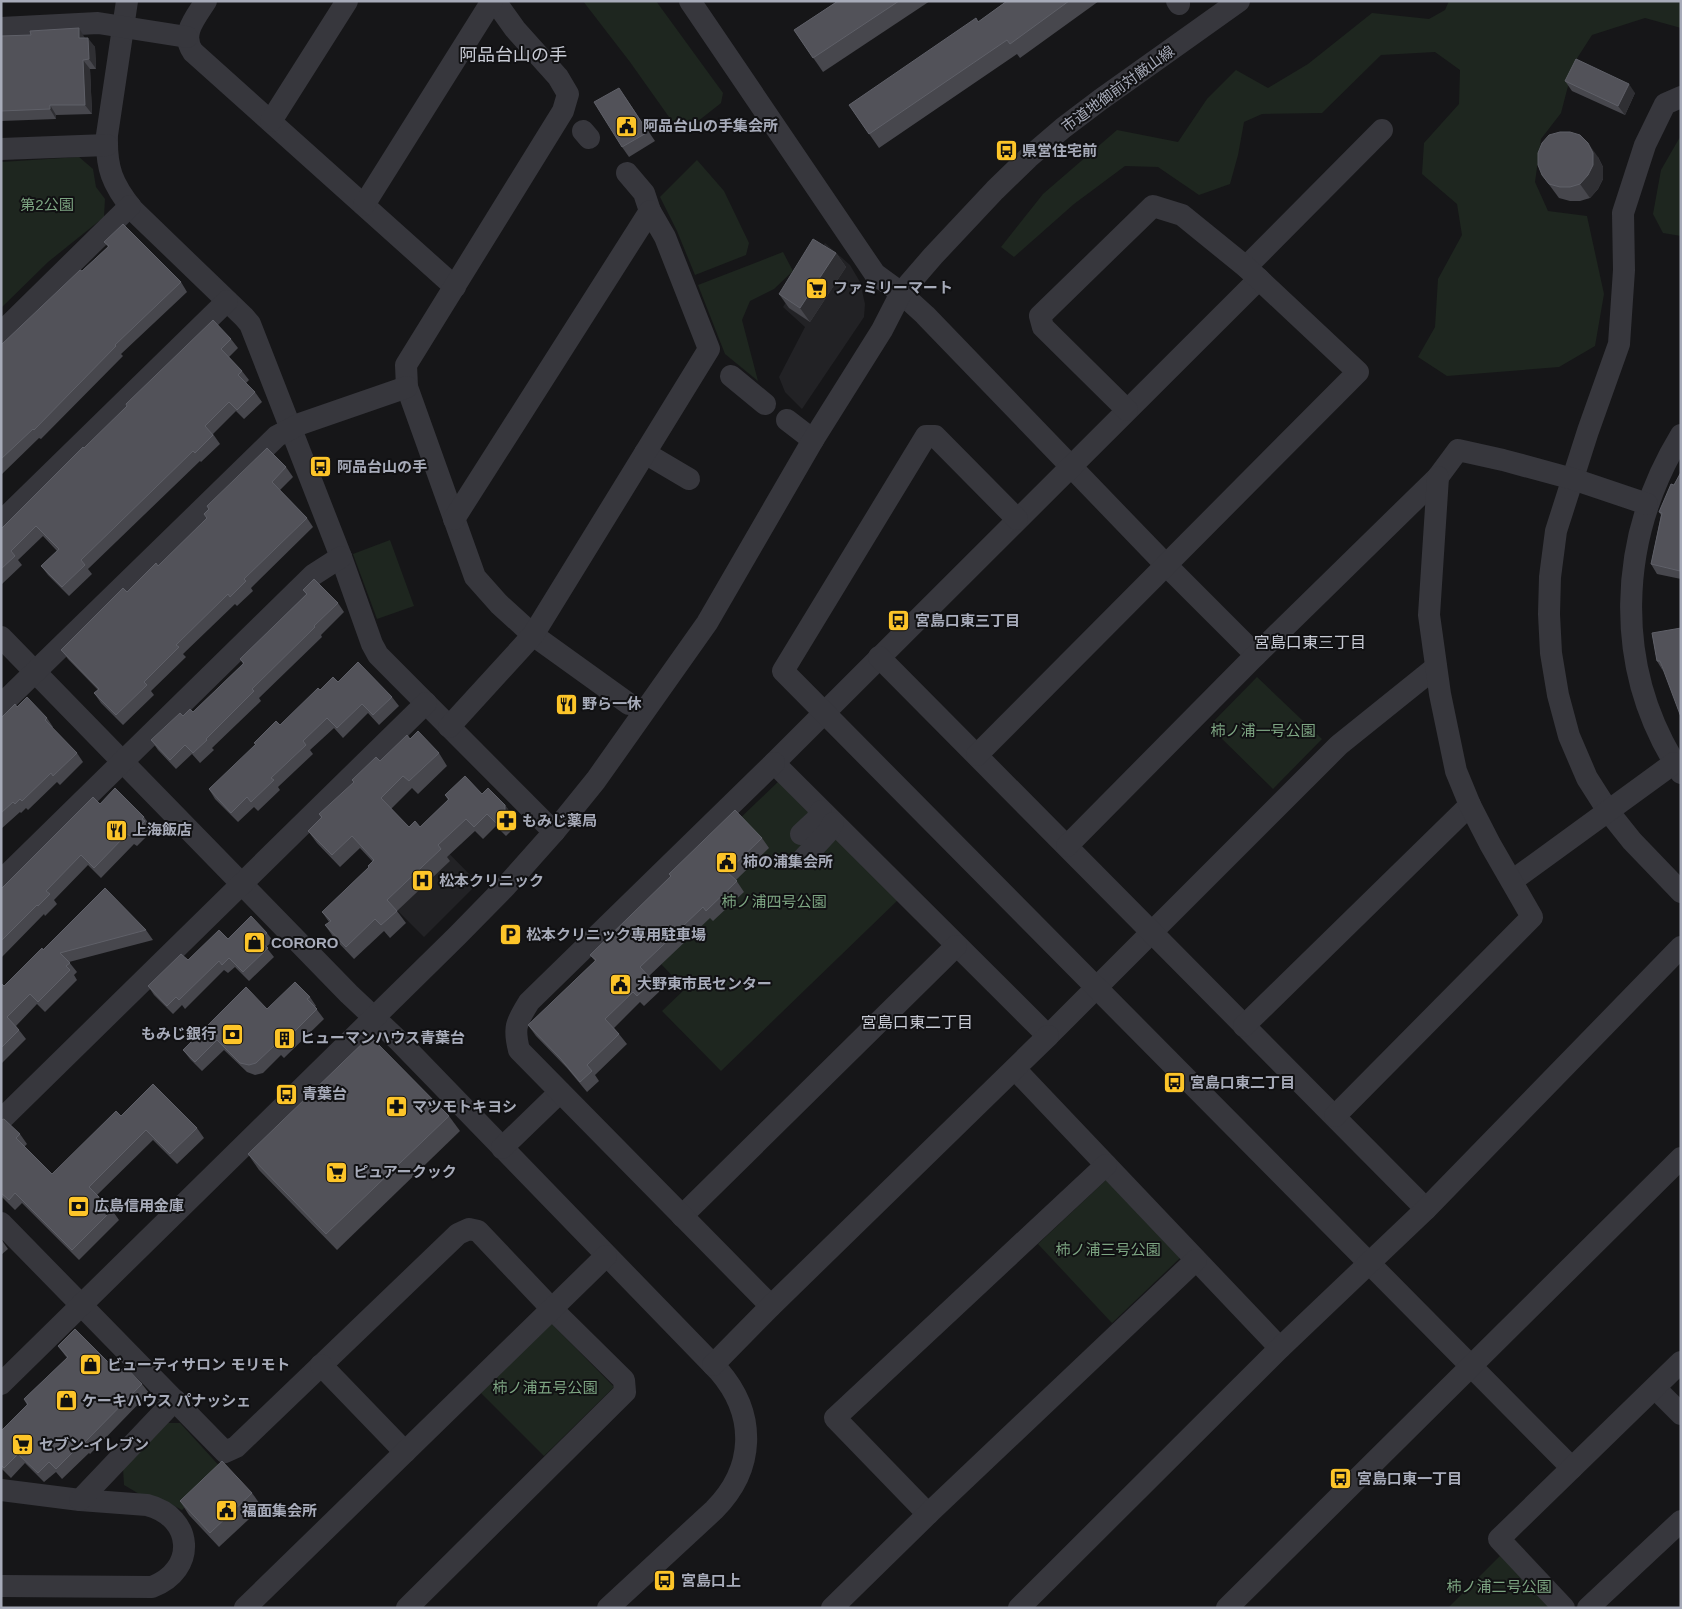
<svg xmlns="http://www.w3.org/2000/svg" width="1682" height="1609" font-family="Arial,'Noto Sans JP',sans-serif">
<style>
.built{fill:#222225}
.green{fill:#1e261f}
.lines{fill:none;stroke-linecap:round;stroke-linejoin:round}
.minor{stroke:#37373d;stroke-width:22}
.wall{fill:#47474d}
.shaded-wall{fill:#2f2f33}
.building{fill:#525259;stroke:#5f6068}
.labels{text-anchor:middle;stroke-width:4;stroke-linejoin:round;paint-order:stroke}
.street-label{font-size:15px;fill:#a7abb9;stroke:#111113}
.poi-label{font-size:15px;font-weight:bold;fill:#a7abb9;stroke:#111113;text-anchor:start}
.park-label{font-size:15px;fill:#7da582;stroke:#111113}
.neighbourhood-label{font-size:16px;fill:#c8cbd5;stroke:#111113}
.quarter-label{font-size:18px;fill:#c8cbd5;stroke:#111113}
</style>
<rect width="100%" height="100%" fill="#161618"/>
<g class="built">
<polygon points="825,243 850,265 860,282 865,304 864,317 802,409 785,392 779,377 805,327 783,307"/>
<polygon points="422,826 478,883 424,937 367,880"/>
</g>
<g class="green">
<polygon points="583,1 656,1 723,93 721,103 688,129 674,124 630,62"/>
<polygon points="1449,1 1681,1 1681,28 1645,18 1592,35 1574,63 1561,113 1541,139 1535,182 1548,211 1587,216 1604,294 1595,346 1559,367 1447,376 1418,357 1435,327 1438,279 1462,235 1457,204 1422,174 1424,143 1459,104 1460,70 1435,52 1381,55 1322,113 1262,114 1244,122 1238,155 1230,184 1199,195 1158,167 1125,166 1074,204 1014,257 1001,247 1043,194 1117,130 1178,142 1207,99 1236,70 1268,88 1308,64 1372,13 1429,19 1445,10"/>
<polygon points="1680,137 1681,137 1681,236 1663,233 1653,214 1661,170"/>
<polygon points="79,157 93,169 96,187 105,199 104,217 48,262 1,308 1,162"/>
<polygon points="697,160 724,191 749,243 746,255 695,275 677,231 660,197"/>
<polygon points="783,252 793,271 774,289 750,301 742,320 758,381 725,354 698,285"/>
<polygon points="390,540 414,606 377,619 353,554"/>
<polygon points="1257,677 1322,739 1273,789 1209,726"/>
<polygon points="780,780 899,899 721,1071 662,1011 685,989 661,964 659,896"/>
<polygon points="1106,1180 1180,1258 1112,1323 1038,1244"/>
<polygon points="548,1320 614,1387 544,1456 477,1389"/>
<polygon points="168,1423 180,1423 223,1470 182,1510 165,1501 141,1495 124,1485 123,1468"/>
<polygon points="1500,1556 1553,1608 1448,1608"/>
</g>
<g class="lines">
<g class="minor">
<path d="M127 1 107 135C106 168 112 184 133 210L244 317 250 324 341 557 372 644 378 655 554 832"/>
<path d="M206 1C196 17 180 34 193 52L455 287"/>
<polyline points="495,1 515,29 558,77 568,94 563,111 406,365 407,387 475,577 499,604 533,635 629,704"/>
<polyline points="690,1 875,274 901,293 925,315 1166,565 1256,655"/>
<polyline points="1177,1 1179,4"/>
<polyline points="1,28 98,23 187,37"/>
<polyline points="1681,97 1665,104 1645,145 1623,213 1624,270 1619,344 1588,431 1556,531 1550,577 1549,614 1551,653 1558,695 1569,736 1587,778 1608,811 1632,841 1681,892"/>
<polyline points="271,121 347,1"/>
<polyline points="583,131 589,138"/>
<polyline points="1,149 107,145"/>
<polyline points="627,173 644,193 650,211"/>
<polyline points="364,205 492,1"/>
<polyline points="1246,267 1382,130"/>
<polyline points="1259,279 774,763 1048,1036 1339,745 1436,667"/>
<polyline points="1,333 130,206"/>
<polyline points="731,376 765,404"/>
<polyline points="787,420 813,440"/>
<path d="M1681 435C1617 540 1612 669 1681 773"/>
<polyline points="645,453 689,479"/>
<polyline points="1017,519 935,436 926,436 783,671 1572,1468"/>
<polyline points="1,522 227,301"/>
<path d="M1 637 349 994 399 1041 719 1371C757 1415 755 1469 714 1510L608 1608"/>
<polyline points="879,657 1426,1209"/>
<polyline points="1,705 277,436 300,424 407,387"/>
<polyline points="449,727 533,635 709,349 665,237 650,211 454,519"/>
<polyline points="977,755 1358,372 1246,267 1182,215 1153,206 1040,316 1043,327 1127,410"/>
<polyline points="801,834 816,820 821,811"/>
<polyline points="1067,846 1251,660 1438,477 1458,450 1503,460 1573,479 1647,504"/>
<polyline points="803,859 828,832 833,823"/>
<polyline points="1,881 313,575 341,557"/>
<polyline points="1512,881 1674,763"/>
<polyline points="1244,1026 1470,805"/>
<polyline points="1015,1069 1280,1348"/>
<polyline points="1335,1116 1532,917 1490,844 1470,805 1456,771 1440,694 1429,615 1438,477"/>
<polyline points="1,1120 426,703"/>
<polyline points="502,1148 560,1092"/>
<polyline points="682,1216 956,946"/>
<polyline points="1,1223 225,1452 236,1447 458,1234 469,1229 478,1231 552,1309 624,1380 625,1392 407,1608"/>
<path d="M771 1306 519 1050C513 1026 517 1022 529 1002L774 763"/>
<polyline points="321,1365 405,1452"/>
<polyline points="713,1365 771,1306 1048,1036"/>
<polyline points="1,1384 457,936 506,886 554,832 596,780 707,623 813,440 882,330 901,293 933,256 995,190 1028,158 1063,128 1100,100 1239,1"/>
<polyline points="1655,1388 1681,1414"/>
<path d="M1 1490 80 1500 147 1505C194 1517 197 1570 152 1587L1 1586"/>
<polyline points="80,1500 175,1400"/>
<polyline points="928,1514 835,1418 1106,1165"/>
<polyline points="245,1608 606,1256"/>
<polyline points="832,1608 928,1514 1196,1260"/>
<polyline points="1019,1608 1280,1348 1426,1209 1681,947"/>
<polyline points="1227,1608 1681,1158"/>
<polyline points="1564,1608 1499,1539 1681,1362"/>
<polyline points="1588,1608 1681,1521"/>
</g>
</g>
<g class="wall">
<polygon points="838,1 930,1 823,72 794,30"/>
<polygon points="1007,1 1099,1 1020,58 1017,54 879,148 849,105 978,22"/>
<polygon points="1,36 85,38 95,47 96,69 90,69 92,114 56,115 56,119 1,121"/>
<polygon points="1565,81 1635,93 1625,115 1572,91"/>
<polygon points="625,97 655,141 629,157 622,147"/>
<polygon points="1598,157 1603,167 1603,179 1598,189 1590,198 1580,201 1570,201 1559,198 1542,175"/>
<polygon points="104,242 181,282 187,292 121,354 123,356 41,439 39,438 1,475 1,345 108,247"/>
<polygon points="836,253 846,267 810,322 789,308 779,294"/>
<polygon points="231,339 238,348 229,357 242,371 249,380 246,383 255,392 262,402 244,419 236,411 213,434 220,444 201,462 200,461 88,569 92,574 69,596 48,575 41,566 57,551 43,536 18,560 22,565 2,584 1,583 1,529 84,448"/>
<polygon points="286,467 293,477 280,490 307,518 313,527 251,588 253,591 237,606 235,604 183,654 186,657 151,691 154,695 123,725 101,703 94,693 98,690 68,659 61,650 127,592 158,566 207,518 204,514 209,509 207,506"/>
<polygon points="1681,472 1681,579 1657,574 1651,564 1661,515 1659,512"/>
<polygon points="303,590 338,603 344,612 321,635 322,637 259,698 261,701 212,748 214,750 200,763 192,754 176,769 158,750 151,740 183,716 193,712 243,664 240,659 306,594"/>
<polygon points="1652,633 1663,671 1657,661"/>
<polygon points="338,682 392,697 399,706 379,725 368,713 343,738 334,728 310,750 313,754 278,787 280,790 258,811 254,807 238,822 215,799 209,789 280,725 320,690"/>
<polygon points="17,707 47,718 53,727 52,728 77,753 83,762 60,785 57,782 28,810 26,808 21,813 20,812 1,829 1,718"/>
<polygon points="439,753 447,766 418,794 412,788 391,809 409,827 420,827 448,800 445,795 482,794 505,805 514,818 514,828 506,836 496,826 483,839 475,831 447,857 450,861 397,911 406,923 390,938 384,931 354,959 334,938 325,925 329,922 322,912 369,867 373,862 360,848 340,867 317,843 308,831 321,818 319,814 380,761"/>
<polygon points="100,804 144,817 151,827 150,828 152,831 137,846 134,844 101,878 88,865 54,900 57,904 45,916 44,914 1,958 1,889"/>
<polygon points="762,838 769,848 736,880 744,892 713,921 710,918 649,976 653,981 660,991 644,1006 640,1002 614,1028 619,1034 627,1044 595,1075 599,1081 587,1092 567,1068 536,1036 528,1025 595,961 590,955 671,877 669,874"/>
<polygon points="146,930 153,940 69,962 77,972 74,975 77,980 45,1012 37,1004 16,1026 19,1030 26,1039 1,1064 1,983 4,986 43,950"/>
<polygon points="267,933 273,941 266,947 274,957 249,981 235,967 228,973 224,970 185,1009 182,1005 173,1014 154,995 148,986 188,960 228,939"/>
<polygon points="310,997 316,1006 315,1007 324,1019 284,1058 281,1055 263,1073 255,1075 247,1072 224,1050 202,1071 190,1059 183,1050 267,1009"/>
<polygon points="121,1116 197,1128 204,1138 177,1164 153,1140 97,1195 112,1210 119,1220 79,1260 22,1203 15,1210 1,1196 1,1120 20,1134 27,1144 24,1147 52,1174"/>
<polygon points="449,1116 460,1131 337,1250 259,1170 248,1154"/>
<polygon points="1,1239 8,1249 1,1255"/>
<polygon points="58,1346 120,1371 142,1384 149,1393 90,1454 89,1453 62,1479 56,1472 44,1482 25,1463 11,1478 1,1468 1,1431 27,1405 24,1399 67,1358"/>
<polygon points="252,1493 262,1507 219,1547 189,1515 180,1501"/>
</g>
<g class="shaded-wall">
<polygon points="79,28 85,38 79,38"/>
<polygon points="88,38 95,47 96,69 89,59"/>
<polygon points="83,60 90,69 92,114 85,105"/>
<polygon points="1629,84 1635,93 1625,115 1618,106"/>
<polygon points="50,105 56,115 56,119 50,109"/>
<polygon points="1588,143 1598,157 1603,167 1603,179 1598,189 1590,198 1580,184"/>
<polygon points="836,253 846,267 810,322 800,308"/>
<polygon points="505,805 514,818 514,828 505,816"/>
</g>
<g class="building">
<polygon points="838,1 899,1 813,58 794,30"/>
<polygon points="1007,1 1069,1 1010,44 1007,40 869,134 849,105 976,18 978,22"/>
<polygon points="79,28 79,38 88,38 89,59 83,60 85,105 50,105 50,109 1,111 1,36 31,35 30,31"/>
<polygon points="1576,59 1629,84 1618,106 1565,81"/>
<polygon points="619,88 648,132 622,147 594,102"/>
<polygon points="1560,132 1570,132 1580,135 1588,143 1593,153 1593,165 1588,175 1580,184 1570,187 1560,187 1549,184 1542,175 1538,165 1538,153 1542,143 1549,135"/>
<polygon points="123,224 181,282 115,345 116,346 34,430 33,429 1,459 1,345 80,270 82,271 109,246 104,242"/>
<polygon points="813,239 836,253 800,308 779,294"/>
<polygon points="213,320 231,339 221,349 242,371 238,375 255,392 237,410 229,402 205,426 213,435 195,453 193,451 81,560 85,565 62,587 41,566 59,549 36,526 11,551 15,556 1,569 1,529 83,447 84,448 127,406 126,404"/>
<polygon points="267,448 286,467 272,482 307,518 244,579 246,581 230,597 228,594 176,645 179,647 144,682 147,685 116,715 94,693 99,689 61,650 123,588 127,592 156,563 158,566 207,518 204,514 209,509 207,506"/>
<polygon points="1681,472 1681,567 1680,571 1651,564 1662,513 1659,512 1671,484 1674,485"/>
<polygon points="314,579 338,603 314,626 315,627 252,689 254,691 206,739 207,740 193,753 185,745 170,760 151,740 180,713 183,716 190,709 193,712 244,663 240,659 307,594 303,590"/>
<polygon points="1681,628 1681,717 1660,661 1657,661 1652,633"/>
<polygon points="358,662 392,697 373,715 362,704 337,728 327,718 303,741 306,745 271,778 274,780 251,802 247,797 231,813 209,789 256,744 254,743 276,721 280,725 318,688 320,690 333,677 338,682"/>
<polygon points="27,697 47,718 45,720 77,753 53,776 51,773 22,801 20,799 15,804 13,802 1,813 1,718 15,704 17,707"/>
<polygon points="418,731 439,753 409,781 403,776 381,798 409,827 415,821 420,827 449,799 445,795 465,776 482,794 488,788 505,805 505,816 497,824 487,814 474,827 466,819 438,845 441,849 387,900 397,911 381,925 375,919 346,947 325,925 331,921 322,912 369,867 368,866 374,860 352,836 332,855 308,831 322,817 319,814 354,782 352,780 376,757 380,761 407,735 410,739"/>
<polygon points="115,788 144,817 142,819 145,821 130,836 127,834 94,868 81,855 46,891 50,894 38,906 37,905 1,941 1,889 93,797 100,804"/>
<polygon points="735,810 762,838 727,872 737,881 706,911 703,907 640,967 653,981 637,996 633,992 605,1019 619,1034 587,1065 592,1071 580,1082 560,1058 528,1025 596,960 590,955 671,876 669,874"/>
<polygon points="105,888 146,930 60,953 70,963 66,966 70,970 38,1002 30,994 7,1017 19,1030 1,1048 1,983 4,986 42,948 43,950"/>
<polygon points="251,916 267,933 259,940 268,948 243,972 229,958 222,965 219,961 179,1000 176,997 167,1006 148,986 181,954 188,960 219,930 228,939"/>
<polygon points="295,982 310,997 307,999 317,1009 278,1048 275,1045 256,1063 249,1065 240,1063 217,1040 195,1062 183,1050 246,987 267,1009"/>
<polygon points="370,1036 449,1116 326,1234 248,1154"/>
<polygon points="153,1084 197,1128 170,1154 146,1130 89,1187 112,1210 72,1250 15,1193 9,1200 1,1193 1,1120 4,1119 20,1134 16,1138 52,1174 116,1111 121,1116"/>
<polygon points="75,1329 114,1368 116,1366 120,1371 125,1366 142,1384 83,1444 82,1443 56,1469 49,1462 38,1473 18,1454 4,1468 1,1465 1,1431 28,1404 24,1399 68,1357 58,1346"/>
<polygon points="222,1461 252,1493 210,1533 180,1501"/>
</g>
<defs>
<symbol id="civic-square" viewBox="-11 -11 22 22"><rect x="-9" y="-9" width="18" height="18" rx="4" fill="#fdc529" stroke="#111113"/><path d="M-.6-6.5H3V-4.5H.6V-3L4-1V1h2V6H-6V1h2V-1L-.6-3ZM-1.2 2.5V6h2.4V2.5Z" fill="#111"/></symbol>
<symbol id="bus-square" viewBox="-11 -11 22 22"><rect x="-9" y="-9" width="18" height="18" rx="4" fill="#fdc529" stroke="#111113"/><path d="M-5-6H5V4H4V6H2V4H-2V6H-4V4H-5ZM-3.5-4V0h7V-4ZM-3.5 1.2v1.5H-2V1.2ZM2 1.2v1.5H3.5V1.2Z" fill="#111"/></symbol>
<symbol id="supermarket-square" viewBox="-11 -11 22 22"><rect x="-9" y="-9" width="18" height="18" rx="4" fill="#fdc529" stroke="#111113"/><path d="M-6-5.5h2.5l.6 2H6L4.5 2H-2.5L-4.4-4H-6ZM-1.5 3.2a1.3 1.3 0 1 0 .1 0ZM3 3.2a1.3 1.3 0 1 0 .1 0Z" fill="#111"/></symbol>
<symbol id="restaurant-square" viewBox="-11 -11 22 22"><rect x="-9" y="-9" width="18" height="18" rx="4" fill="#fdc529" stroke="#111113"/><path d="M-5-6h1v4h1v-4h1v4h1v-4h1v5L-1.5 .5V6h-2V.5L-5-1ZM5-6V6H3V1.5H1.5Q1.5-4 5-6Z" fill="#111"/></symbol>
<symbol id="pharmacy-square" viewBox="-11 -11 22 22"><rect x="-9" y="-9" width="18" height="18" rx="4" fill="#fdc529" stroke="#111113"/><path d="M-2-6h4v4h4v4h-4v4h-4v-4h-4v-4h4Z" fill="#111"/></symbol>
<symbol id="hospital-square" viewBox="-11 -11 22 22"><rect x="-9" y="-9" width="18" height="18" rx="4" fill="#fdc529" stroke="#111113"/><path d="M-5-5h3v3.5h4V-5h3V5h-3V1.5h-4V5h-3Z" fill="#111"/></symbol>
<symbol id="parking-square" viewBox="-11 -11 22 22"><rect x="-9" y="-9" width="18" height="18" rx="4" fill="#fdc529" stroke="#111113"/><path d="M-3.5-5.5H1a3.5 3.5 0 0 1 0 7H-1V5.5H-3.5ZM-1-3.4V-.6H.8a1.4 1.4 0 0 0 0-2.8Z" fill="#111"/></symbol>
<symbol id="shop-square" viewBox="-11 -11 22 22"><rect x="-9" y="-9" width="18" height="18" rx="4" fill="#fdc529" stroke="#111113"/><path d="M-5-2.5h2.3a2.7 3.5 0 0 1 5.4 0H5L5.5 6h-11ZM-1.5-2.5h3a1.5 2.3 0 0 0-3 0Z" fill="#111"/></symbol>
<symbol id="bank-square" viewBox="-11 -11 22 22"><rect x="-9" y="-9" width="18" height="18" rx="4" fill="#fdc529" stroke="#111113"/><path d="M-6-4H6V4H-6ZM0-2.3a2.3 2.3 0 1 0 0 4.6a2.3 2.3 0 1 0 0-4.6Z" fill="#111"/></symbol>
<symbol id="building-square" viewBox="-11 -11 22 22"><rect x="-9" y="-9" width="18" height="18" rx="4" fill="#fdc529" stroke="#111113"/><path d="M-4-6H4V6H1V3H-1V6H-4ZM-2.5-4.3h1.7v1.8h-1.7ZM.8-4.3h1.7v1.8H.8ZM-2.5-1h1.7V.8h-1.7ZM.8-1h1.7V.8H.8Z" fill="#111"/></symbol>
</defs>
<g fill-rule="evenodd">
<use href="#civic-square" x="614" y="114" width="25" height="25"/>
<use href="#bus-square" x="994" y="138" width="25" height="25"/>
<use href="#supermarket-square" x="804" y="276" width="25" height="25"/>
<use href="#bus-square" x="308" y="454" width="25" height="25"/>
<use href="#bus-square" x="886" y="608" width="25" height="25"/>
<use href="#restaurant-square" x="554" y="692" width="25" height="25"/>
<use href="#pharmacy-square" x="494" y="808" width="25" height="25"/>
<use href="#restaurant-square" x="104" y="818" width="25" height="25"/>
<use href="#civic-square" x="714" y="850" width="25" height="25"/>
<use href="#hospital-square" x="410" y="868" width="25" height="25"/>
<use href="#parking-square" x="498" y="922" width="25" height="25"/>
<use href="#shop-square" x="242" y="930" width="25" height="25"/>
<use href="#civic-square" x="608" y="972" width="25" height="25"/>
<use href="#bank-square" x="220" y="1022" width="25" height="25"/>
<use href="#building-square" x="272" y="1026" width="25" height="25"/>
<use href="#bus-square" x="1162" y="1070" width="25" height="25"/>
<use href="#bus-square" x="274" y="1082" width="25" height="25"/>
<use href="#pharmacy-square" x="384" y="1094" width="25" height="25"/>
<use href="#supermarket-square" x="324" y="1160" width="25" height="25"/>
<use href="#bank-square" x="66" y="1194" width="25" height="25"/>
<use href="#shop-square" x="78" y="1352" width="25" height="25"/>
<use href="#shop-square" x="54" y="1388" width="25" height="25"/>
<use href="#supermarket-square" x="10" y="1432" width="25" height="25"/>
<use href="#bus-square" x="1328" y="1466" width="25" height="25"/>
<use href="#civic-square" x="214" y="1498" width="25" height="25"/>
<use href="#bus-square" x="652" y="1568" width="25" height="25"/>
</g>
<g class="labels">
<g class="street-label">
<text transform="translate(1118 89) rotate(-36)" y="5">市道地御前対厳山線</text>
</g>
<g class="poi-label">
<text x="643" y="131">阿品台山の手集会所</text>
<text x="1022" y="156">県営住宅前</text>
<text x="833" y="293">ファミリーマート</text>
<text x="337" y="472">阿品台山の手</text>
<text x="915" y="626">宮島口東三丁目</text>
<text x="582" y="709">野ら一休</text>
<text x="522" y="826">もみじ薬局</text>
<text x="132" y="835">上海飯店</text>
<text x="743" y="867">柿の浦集会所</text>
<text x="439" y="886">松本クリニック</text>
<text x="526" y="940">松本クリニック専用駐車場</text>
<text x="271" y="948">CORORO</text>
<text x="637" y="989">大野東市民センター</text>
<text x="216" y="1039" text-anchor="end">もみじ銀行</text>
<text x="300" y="1043">ヒューマンハウス青葉台</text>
<text x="1190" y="1088">宮島口東二丁目</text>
<text x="302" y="1099">青葉台</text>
<text x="412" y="1112">マツモトキヨシ</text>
<text x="353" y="1177">ピュアークック</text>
<text x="94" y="1211">広島信用金庫</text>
<text x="107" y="1370">ビューティサロン モリモト</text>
<text x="82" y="1406">ケーキハウス パナッシェ</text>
<text x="39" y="1450">セブン-イレブン</text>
<text x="1357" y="1484">宮島口東一丁目</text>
<text x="242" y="1516">福面集会所</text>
<text x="681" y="1586">宮島口上</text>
</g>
<g class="park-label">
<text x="47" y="210">第2公園</text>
<text x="1263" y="736">柿ノ浦一号公園</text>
<text x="774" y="907">柿ノ浦四号公園</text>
<text x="1108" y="1255">柿ノ浦三号公園</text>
<text x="545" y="1393">柿ノ浦五号公園</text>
<text x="1499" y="1592">柿ノ浦二号公園</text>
</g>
<g class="neighbourhood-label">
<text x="1310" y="648">宮島口東三丁目</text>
<text x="917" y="1028">宮島口東二丁目</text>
</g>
<g class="quarter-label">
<text x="513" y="61">阿品台山の手</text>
</g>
</g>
<rect width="1682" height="1609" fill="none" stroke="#a7abb9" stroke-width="5"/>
</svg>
